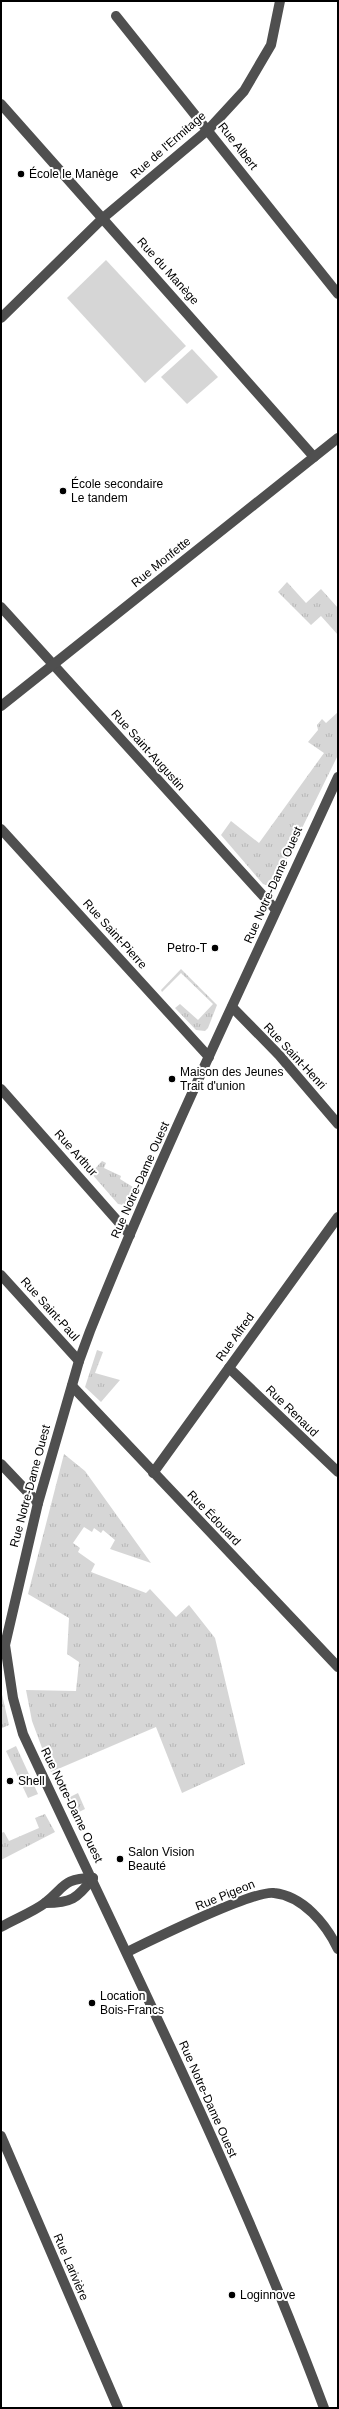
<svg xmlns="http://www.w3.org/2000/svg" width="339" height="2409" font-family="Arial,sans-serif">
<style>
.grass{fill:url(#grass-tufts)}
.garden{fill:#d6d6d6}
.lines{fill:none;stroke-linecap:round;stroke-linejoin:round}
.minor{stroke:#4f4f4f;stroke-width:10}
.poi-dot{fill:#000;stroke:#fff;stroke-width:1.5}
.labels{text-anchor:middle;stroke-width:4;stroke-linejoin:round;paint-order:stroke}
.street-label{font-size:12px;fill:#000;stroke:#fff}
.poi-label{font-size:12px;fill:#000;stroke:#fff;text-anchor:start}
</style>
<defs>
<pattern id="grass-tufts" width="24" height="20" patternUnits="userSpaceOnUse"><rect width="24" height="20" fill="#d6d6d6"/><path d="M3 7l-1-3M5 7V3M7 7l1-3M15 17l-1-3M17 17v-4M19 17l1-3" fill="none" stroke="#b6b6b6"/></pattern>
</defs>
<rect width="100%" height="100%" fill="#fff"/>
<g class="grass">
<polygon points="287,582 306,603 321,589 338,608 338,635 321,616 311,625 278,592"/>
<polygon points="338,712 338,755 274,885 269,886 263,884 221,835 231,821 259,843 324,753 308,742 318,730 317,725 322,719 326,723"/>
<polygon points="181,969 217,1005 208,1028 205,1031 196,1030 175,1008 180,1004 198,1020 213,1004 181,973 162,992 161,990"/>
<polygon points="102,1161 106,1163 104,1168 121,1176 120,1179 136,1189 130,1203 124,1205 118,1204 91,1173"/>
<polygon points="97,1350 103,1352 95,1373 120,1380 101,1402 85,1387"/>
<polygon points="64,1454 85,1471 151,1563 110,1549 115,1540 103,1530 101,1533 94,1528 92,1532 84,1527 73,1543 80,1548 78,1552 95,1564 91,1572 146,1593 150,1589 176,1617 189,1605 215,1638 245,1764 182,1793 156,1727 51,1772 32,1721 26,1690 76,1691 79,1662 67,1654 69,1618 28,1594"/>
<polygon points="1,1690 9,1725 2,1728 1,1728"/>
<polygon points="16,1746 38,1794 28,1798 6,1751"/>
<polygon points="78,1793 85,1809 75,1814 68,1798"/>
<polygon points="45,1814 55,1832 1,1860 1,1833 4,1832 9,1841 39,1828 35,1818"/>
</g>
<g class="garden">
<polygon points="106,260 186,346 145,383 67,298"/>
<polygon points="192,349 218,377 187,404 161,377"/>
</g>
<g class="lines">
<g class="minor">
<polyline points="116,16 338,294"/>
<polyline points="1,104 314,457"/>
<polyline points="1,318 103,218 209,129 244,91 271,45 280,1"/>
<polyline points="1,607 276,910"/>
<polyline points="1,706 338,438"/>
<polyline points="1,829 209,1057"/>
<polyline points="232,1007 279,1055 338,1124"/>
<polyline points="1,1089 130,1235"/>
<polyline points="1,1275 79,1361"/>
<polyline points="229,1368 338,1472"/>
<polyline points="72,1386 338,1667"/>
<polyline points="1,1464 38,1503"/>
<polyline points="153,1473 338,1217"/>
<path d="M45 1903C71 1903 77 1899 93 1878"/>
<path d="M1 1927C15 1919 33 1912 45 1903 65 1887 63 1878 93 1878"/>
<path d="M127 1952C152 1940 253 1890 274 1893 303 1896 326 1924 338 1949"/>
<polyline points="1,2136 118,2408"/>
<path d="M324 2408C238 2177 127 1957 23 1734L13 1698 5 1645 38 1503 79 1361 90 1331C165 1143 254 961 338 777"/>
</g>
</g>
<g class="poi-dot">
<circle cx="21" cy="174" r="4"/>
<circle cx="63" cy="491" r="4"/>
<circle cx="215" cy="948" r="4"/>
<circle cx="172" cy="1079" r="4"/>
<circle cx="10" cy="1781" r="4"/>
<circle cx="120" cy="1859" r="4"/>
<circle cx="92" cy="2003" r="4"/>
<circle cx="232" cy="2295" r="4"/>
</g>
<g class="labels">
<g class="street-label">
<text transform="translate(168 145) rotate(-41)" y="4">Rue de l'Ermitage</text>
<text transform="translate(238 146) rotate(52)" y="4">Rue Albert</text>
<text transform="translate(168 271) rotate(48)" y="4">Rue du Manège</text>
<text transform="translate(161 562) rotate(-39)" y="4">Rue Monfette</text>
<text transform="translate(148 750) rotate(48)" y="4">Rue Saint-Augustin</text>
<text transform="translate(273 885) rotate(-66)" y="4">Rue Notre-Dame Ouest</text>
<text transform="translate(115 934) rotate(48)" y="4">Rue Saint-Pierre</text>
<text transform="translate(295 1056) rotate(47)" y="4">Rue Saint-Henri</text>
<text transform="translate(76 1153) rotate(48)" y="4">Rue Arthur</text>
<text transform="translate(140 1180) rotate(-66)" y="4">Rue Notre-Dame Ouest</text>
<text transform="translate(50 1309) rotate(48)" y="4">Rue Saint-Paul</text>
<text transform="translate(235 1337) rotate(-54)" y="4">Rue Alfred</text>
<text transform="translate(292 1411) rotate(44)" y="4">Rue Renaud</text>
<text transform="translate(30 1486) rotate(-75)" y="4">Rue Notre-Dame Ouest</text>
<text transform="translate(214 1518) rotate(46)" y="4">Rue Édouard</text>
<text transform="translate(72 1805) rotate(64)" y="4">Rue Notre-Dame Ouest</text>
<text transform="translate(225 1895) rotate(-22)" y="4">Rue Pigeon</text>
<text transform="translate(208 2099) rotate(66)" y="4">Rue Notre-Dame Ouest</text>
<text transform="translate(71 2267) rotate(67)" y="4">Rue Larivière</text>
</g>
<g class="poi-label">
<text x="29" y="178">École le Manège</text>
<text x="71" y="488">École secondaire<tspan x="71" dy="14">Le tandem</tspan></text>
<text x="207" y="952" text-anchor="end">Petro-T</text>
<text x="180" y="1076">Maison des Jeunes<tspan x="180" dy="14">Trait d'union</tspan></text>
<text x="18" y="1785">Shell</text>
<text x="128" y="1856">Salon Vision<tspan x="128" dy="14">Beauté</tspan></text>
<text x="100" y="2000">Location<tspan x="100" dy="14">Bois-Francs</tspan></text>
<text x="240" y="2299">Loginnove</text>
</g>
</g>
<rect width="339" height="2409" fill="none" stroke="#000000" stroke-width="4"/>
</svg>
